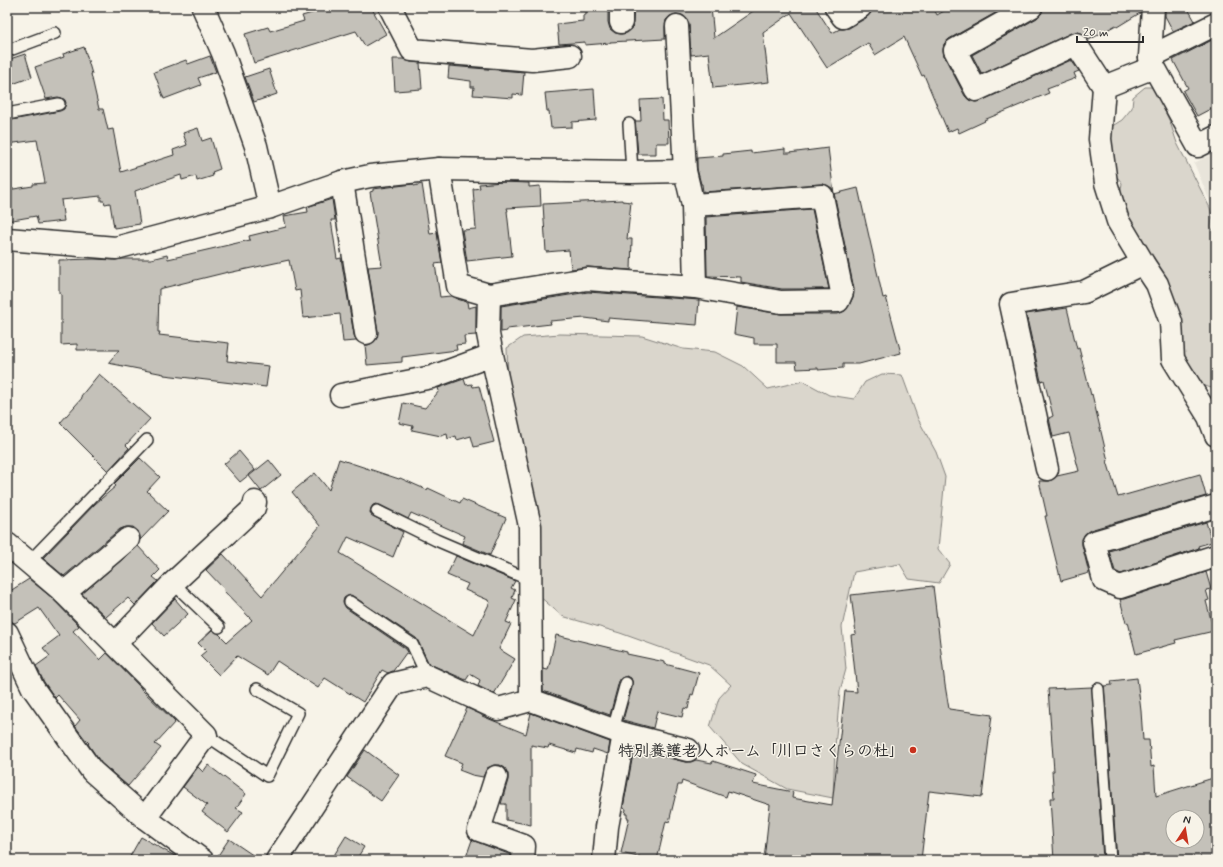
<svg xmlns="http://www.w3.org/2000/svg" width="1223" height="867" font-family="Mynerve,'Klee One',sans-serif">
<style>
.built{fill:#e8e4da}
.green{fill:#dad6cc;stroke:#82807c}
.building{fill:#c4c1b9;stroke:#2b2b2b;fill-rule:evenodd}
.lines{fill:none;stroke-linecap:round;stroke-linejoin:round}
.lane-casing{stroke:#2b2b2b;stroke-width:14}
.street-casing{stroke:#2b2b2b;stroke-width:25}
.lane{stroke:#f7f3e8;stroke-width:11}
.street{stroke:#f7f3e8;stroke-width:22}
.poi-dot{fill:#c8321e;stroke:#f7f3e8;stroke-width:1.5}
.labels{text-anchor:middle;stroke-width:3;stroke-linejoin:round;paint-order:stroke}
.poi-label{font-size:16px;font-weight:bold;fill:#2b2b2b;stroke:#f7f3e8;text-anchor:end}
</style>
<rect width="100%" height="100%" fill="#f7f3e8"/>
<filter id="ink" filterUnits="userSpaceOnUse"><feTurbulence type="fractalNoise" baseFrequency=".025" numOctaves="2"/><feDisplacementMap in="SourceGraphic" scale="8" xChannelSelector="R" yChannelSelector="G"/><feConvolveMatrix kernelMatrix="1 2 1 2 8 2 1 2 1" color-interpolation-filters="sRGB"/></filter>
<g filter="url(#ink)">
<polygon class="built" points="1216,152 1216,216 1194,163"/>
<g class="green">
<polygon points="1145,87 1152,87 1161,103 1170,122 1177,143 1210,208 1212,217 1211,227 1216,236 1216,389 1200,385 1187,368 1180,328 1132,230 1120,196 1122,183 1114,173 1109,128 1122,120 1132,108 1133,97"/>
<polygon points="560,334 642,336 683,349 715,352 743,366 768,389 803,381 829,395 854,399 865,382 882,374 902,375 918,419 936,452 945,477 938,549 950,564 939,583 909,579 900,564 854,572 842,627 846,669 840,691 835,747 833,798 787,789 742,764 710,727 719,698 731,685 709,665 620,633 562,616 538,595 508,378 507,348 523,337"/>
</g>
<g class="building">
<polygon points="332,7 371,7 386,34 365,46 356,31 254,63 245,34 268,27 270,31 304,21 302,16"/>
<polygon points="634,7 711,7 714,38 759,7 815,7 832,33 840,29 844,29 849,28 866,18 871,13 872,10 877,7 933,7 937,15 951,7 1006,7 949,39 944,44 943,50 944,56 965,96 969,100 975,102 981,101 1071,60 1079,71 1074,73 1076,78 1047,89 1049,93 984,120 985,121 959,133 957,128 948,132 924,75 922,76 904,37 875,55 868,43 827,68 791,13 763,33 769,82 713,88 709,53 691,55 689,25 687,19 682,15 676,14 670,16 666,20 665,27 665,39 610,42 610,43 585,45 585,42 559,44 557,24 583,21 583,15 586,15 586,11 608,9 608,22 610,29 615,33 621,34 627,33 632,29 633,22"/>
<polygon points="1043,7 1140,7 1140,13 1117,27 1116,25 1089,40 1082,33 1077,32 1071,33 982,74 972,55 1037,18 1042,13"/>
<polygon points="1165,7 1187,7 1195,21 1173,31 1165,16"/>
<polygon points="1216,38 1216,106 1197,116 1183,91 1188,88 1173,60"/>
<polygon points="84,47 92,74 91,74 99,109 103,109 108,130 113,129 121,172 174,155 173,150 187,145 183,133 198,128 202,141 211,138 220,169 212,172 213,176 197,181 196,176 182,180 181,175 135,191 140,224 114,228 110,203 105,204 104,201 101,201 101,196 61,200 64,221 38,224 36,216 7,221 7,190 33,186 33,184 45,183 37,140 7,144 7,121 60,111 64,109 66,103 65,100 62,98 58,97 46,99 35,67 64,57 63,54"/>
<polygon points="25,54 32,77 7,86 7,60"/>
<polygon points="210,56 216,72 198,78 201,85 164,99 154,72 186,60 188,64"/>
<polygon points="393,59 403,59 411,62 420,63 422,89 395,91"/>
<polygon points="449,66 524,72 522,95 513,94 513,98 473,95 474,87 471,87 471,81 448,78"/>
<polygon points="269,69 277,94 254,102 245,77"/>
<polygon points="594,89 596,120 572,122 572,127 551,128 549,111 547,111 545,93"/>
<polygon points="662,99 663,120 668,120 669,143 656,143 656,154 638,154 635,121 641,121 640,100"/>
<polygon points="828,148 834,194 858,188 883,298 886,297 901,353 859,364 843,364 843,368 818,370 818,368 797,369 796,362 777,362 777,344 754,344 754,338 734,334 737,307 781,314 838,314 845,311 849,306 853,297 854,289 834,193 832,188 827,185 821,184 703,192 702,184 701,184 697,169 697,158 723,156 723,154 751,151 751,153 785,149 785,153 789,153"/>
<polygon points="503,182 529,183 529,187 540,186 541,206 507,208 508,211 507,211 512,256 467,261 462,230 476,229 473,189 480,188 479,184"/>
<polygon points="413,184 414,186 422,184 430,234 437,233 442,263 435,264 440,297 451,296 457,299 467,302 468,308 476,306 476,335 464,336 465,344 456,345 457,350 402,357 402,362 367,365 365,345 368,345 374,342 377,338 378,331 368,267 382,266 370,192 373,191 373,189"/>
<polygon points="332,199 335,220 331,220 337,259 341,258 354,335 356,341 343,342 340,314 303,318 300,290 295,291 289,260 228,273 228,272 159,289 158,332 160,332 159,335 229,343 227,361 269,366 266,387 164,375 164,374 108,363 119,350 77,350 77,344 61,345 61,294 59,293 59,260 94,259 115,260 123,259 151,259 167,255 168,259 250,240 249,236 286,227 284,216 308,212 307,207"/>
<polygon points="622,200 622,201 631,202 627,239 632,239 631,270 588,267 571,269 569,250 546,252 543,204"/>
<polygon points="812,209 829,289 782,289 741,282 741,277 707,276 706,217"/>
<polygon points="588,292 699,300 697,325 608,318 608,321 585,318 550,321 551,324 507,329 507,331 501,332 501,306"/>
<polygon points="1067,308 1077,349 1079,348 1091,395 1092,394 1108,461 1107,461 1118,497 1200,474 1206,496 1090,530 1085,534 1082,539 1082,545 1089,573 1061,581 1045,516 1047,516 1039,481 1050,481 1057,476 1079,471 1069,433 1053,437 1049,418 1053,416 1044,380 1041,381 1026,314"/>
<polygon points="99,374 150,419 126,445 129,448 108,471 60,423 82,398 81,396"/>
<polygon points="464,379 466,385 472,384 473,387 479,386 494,442 474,447 471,436 457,440 456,436 448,439 447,434 441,436 412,430 413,426 399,423 403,403 425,408 439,391 438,388"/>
<polygon points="239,451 255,470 240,482 224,464"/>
<polygon points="140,458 160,477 147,491 168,511 140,540 140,536 138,531 133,527 126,527 120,529 64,576 43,558 95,504 116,486 114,484"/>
<polygon points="339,459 399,479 400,478 427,490 428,488 460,503 462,499 506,518 490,555 462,543 465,536 429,520 429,521 411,513 408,519 380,505 376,504 373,505 371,508 370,512 371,515 403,532 393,557 348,537 340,553 395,587 474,635 490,602 488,601 488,600 465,590 468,584 447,575 456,556 515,581 511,588 515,590 512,598 516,600 506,622 511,624 499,649 515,659 494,694 478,686 480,680 470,674 466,680 432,665 429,664 418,641 416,638 351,595 347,596 344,598 343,602 346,608 406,649 409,654 406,653 393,671 388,673 382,670 363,702 325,678 318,688 277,661 268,675 237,656 219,675 200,656 206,651 198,643 212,630 219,634 227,642 252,620 223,590 224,589 206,570 223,554 262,596 320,526 292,492 315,473 329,490"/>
<polygon points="269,460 281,475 261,491 249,476"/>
<polygon points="1206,522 1212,542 1198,546 1199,548 1121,574 1115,571 1109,551"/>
<polygon points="138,546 160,570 153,577 158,581 135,605 128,598 106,617 82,594"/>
<polygon points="1206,572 1211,589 1206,590 1209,600 1206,601 1214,631 1175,640 1176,643 1136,654 1128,622 1126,623 1120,599 1124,599"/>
<polygon points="29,579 51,597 79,626 73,631 100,660 107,653 141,688 141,689 175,722 155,744 161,748 128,786 101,763 88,744 89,743 85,739 75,726 80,720 58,695 55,698 44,682 36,666 50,656 43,648 59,636 39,608 15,623 12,622 7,614 7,593"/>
<polygon points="933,586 945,685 949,709 992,715 982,797 929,791 921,860 764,860 770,805 728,791 726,797 682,781 681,785 678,785 669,822 666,821 657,860 650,860 621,853 629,818 627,818 627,814 625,814 626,809 623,808 634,749 685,762 691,762 696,760 712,763 713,761 756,775 753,784 793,792 792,798 832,805 845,691 857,692 851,635 856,634 851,595"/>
<polygon points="175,599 188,614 164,636 152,623"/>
<polygon points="556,635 627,652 627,654 665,662 665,664 699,673 693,695 691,694 688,709 684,708 682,717 657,711 653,728 623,720 633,684 631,678 627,676 621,678 619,681 610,715 543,691 543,669 548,670"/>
<path d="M1137 678 1141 711 1143 740H1149L1151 767 1154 766 1156 796 1216 777V860H1117L1104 686 1112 685 1111 681ZM1173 817H1197V841H1173Z"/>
<polygon points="1092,687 1103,860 1054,860 1050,798 1054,798 1052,771 1054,771 1048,689"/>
<polygon points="467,708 482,715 482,716 526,734 531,713 610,742 608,754 593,749 592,753 577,749 576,753 549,745 548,748 531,745 531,825 506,820 506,804 501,804 508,780 508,774 505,768 500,765 494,765 487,768 483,777 472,775 459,770 462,763 445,756"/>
<polygon points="365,750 399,775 381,801 347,777"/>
<polygon points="208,765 246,794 236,808 243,812 228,832 202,812 207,805 183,787 198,767 203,772"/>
<polygon points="346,836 364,847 356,860 331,860"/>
<polygon points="141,837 180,859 181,860 128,860"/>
<polygon points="229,839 260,860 215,860"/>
<polygon points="472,840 511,855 511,860 465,860"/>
</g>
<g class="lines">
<defs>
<g id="lane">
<polyline points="7,51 55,33"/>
<polyline points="7,114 59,104"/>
<polyline points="629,124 632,172"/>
<polyline points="377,511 436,540 530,580"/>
<polyline points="29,562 147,440"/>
<polyline points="173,583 219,627"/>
<polyline points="350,602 412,644 427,676"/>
<polyline points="1098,689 1110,860"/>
<polyline points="613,730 626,683"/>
<polyline points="206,735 267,776 298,713 257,689"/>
</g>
<g id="street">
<polyline points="203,7 223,53 256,146 270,207"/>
<polyline points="390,7 412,50 532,60 570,56"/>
<polyline points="621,7 621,22"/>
<polyline points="836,7 843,17 860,7"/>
<polyline points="1031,7 955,50 976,90 1076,44 1104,87"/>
<polyline points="1153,7 1150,57 1154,67"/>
<polyline points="677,26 685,171"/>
<polyline points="1150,57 1216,24"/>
<polyline points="1216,137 1198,146 1154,67 1104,87 1100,139 1106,183 1118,221 1143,263 1157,284 1171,322 1173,359 1209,417 1216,435"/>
<polyline points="439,169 458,286 489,295 488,334 492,355 530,526 531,700"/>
<polyline points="342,182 366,333"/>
<polyline points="7,239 116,248 270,207 342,182 370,176 439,169 632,172 685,171 693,205 695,287"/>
<polyline points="489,295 587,279 695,287 781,302 838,301 842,292 822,196 693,205"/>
<polyline points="341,395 432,377 492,355"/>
<polyline points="1047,469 1011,304 1084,292 1143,263"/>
<polyline points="1216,506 1094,542 1104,580 1120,587 1216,556"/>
<polyline points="7,544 59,588 206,735 145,818"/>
<polyline points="64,593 128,539"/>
<polyline points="7,633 33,688 92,771 145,818 202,860"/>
<polyline points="115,644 173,583 254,508 255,502"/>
<polyline points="496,777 479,830 524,846 523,860"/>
<polyline points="277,860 393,684 427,676 498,709 531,700 624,734 688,750"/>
<polyline points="604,860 607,827 624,734"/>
</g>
</defs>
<use href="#lane" class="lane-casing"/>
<use href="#street" class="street-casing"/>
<use href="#lane" class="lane"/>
<use href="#street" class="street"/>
</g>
</g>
<circle class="poi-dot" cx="913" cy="750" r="4"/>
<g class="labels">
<g class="poi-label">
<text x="905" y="756">特別養護老人ホーム「川口さくらの杜」</text>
</g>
</g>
<rect width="1223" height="867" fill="none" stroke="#f7f3e8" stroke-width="24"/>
<rect x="12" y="12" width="1199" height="843" fill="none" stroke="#2b2b2b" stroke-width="1.5" filter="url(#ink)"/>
<g transform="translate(1185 829) rotate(12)"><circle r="19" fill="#f7f3e8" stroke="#a5a39c"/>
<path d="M0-3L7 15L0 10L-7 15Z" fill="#c8321e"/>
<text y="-6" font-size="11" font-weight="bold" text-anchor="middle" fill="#2b2b2b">N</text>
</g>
<path d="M1077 36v6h66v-6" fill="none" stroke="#2b2b2b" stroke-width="2"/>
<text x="1083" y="36" font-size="12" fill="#2b2b2b" stroke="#f7f3e8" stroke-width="3" paint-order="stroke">20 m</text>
</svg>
